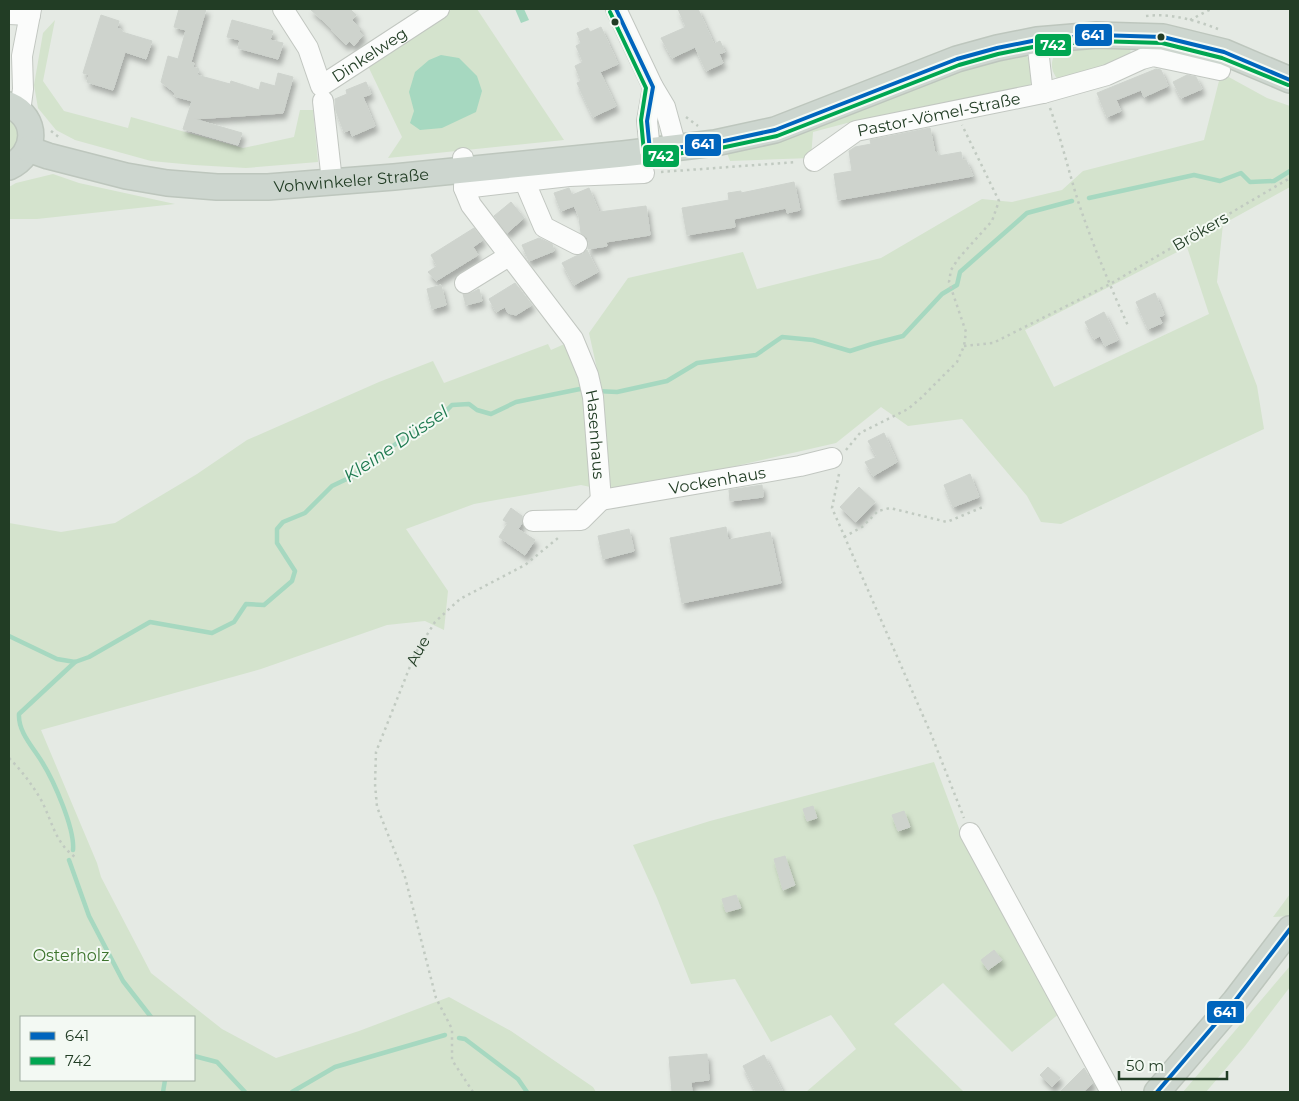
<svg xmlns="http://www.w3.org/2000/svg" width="1299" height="1101" font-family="Montserrat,sans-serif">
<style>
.green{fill:#d4e3cd;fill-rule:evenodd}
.water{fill:#a6d8c0}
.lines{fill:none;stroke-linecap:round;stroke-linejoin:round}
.stream{stroke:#a6d8c0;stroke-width:4.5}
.building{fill:#ced3cd;stroke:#ced3cd;filter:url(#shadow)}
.minor-casing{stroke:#c2c7c1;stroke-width:22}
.major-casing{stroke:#bdc6bd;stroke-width:28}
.path{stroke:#c1cac1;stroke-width:2.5;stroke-dasharray:2.5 4;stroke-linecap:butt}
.minor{stroke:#fbfcfb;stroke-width:20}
.major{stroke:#cdd6cf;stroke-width:25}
.bus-1-casing{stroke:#f3f9f3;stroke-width:8}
.bus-2-casing{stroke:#f3f9f3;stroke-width:8}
.bus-1{stroke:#0065bd;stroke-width:4}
.bus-2{stroke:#00a651;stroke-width:4}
.bus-dot{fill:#223d25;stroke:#f3f9f3;stroke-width:2}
.labels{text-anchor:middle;stroke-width:4;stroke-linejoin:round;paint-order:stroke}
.street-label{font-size:16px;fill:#223d25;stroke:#f3f9f3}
.park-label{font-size:16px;fill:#3d742d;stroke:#f3f9f3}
.water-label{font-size:18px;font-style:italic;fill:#1d794f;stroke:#f3f9f3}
.line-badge{stroke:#f3f9f3;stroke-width:2}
.badge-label{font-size:14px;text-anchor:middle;font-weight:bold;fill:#fff}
</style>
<defs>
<filter id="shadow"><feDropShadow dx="3" dy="5.5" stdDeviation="2.5" flood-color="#0004"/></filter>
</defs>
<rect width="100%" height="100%" fill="#e5eae4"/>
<g class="green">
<polygon points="452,9 477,9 564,140 388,158 402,137 367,64"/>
<polygon points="55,20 43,81 64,111 128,128 131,117 243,148 294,137 300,110 313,110 318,162 246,168 194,165 151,161 75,140 56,130 38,108 34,85 43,33"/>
<path d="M1130 46 1131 57 1059 81C1049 69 1050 60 1059 48Z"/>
<polygon points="1022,52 1034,63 1036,77 1023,93 847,123 813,132 811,158 730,161 727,153 946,74"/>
<path d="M1225 75 1267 98 1290 106V187L1223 224 1217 282 1257 386 1264 429 1061 524 1041 522 1027 496 962 419 908 426 881 407 836 443 618 493 581 485 474 504 406 529 448 591 444 630 425 621 387 625 261 669 41 730 97 863 101 877 151 973 222 1029 276 1058 359 1031 449 997 511 1031 593 1087 596 1092H9V523L61 532 115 523 197 474 247 440 379 382 433 361 444 383 548 344 551 350 569 342 583 372 597 369 589 333 628 278 743 252 757 289 881 258 982 199 1012 202 1062 190 1083 171 1204 140 1219 81ZM1187 247 1209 314 1054 387 1025 330ZM21 1017H194V1080H21Z"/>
<path d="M9 119C24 130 21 142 9 154Z"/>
<polygon points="53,174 79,183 175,204 37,219 9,219 9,187 16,183"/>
<polygon points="934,762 960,831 1060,1013 1012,1052 943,983 894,1024 964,1092 806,1092 856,1049 831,1015 771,1042 735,979 691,984 657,898 633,845 710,821"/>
<polygon points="1290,894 1290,916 1273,917"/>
<polygon points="1290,966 1290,987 1245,1046 1206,1092 1183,1092"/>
</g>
<g class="water">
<polygon points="515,9 524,9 529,20 521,23"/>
<polygon points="441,55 459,58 477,76 482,91 476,112 442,128 420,130 410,123 414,111 409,92 415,72 429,60"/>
</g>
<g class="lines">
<g class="stream">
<polyline points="1089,198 1194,175 1220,181 1241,173 1250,182 1274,181 1290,171"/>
<polyline points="596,391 617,392 667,381 697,363 756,355 782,337 813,340 850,351 872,344 903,336 942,294 957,285 960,272 1027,213 1072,201"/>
<polyline points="9,636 57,659 75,662 89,657 150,622 212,633 234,622 246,604 264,605 292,581 295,571 277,543 277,529 283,522 305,513 332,486 353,476 405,437 438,419 452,405 469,404 477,410 491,414 516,402 580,389 586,390"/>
<path d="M73 850C75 829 54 781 42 762 33 747 18 732 19 714L75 662"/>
<polyline points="69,860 89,916 123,981 151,1017"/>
<polyline points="459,1038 465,1039 518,1079 527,1092"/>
<polyline points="194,1056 217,1062 245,1092"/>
<polyline points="163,1092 165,1080"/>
<polyline points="292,1092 335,1067 445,1035"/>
</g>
</g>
<g class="building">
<polygon points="179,9 206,9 191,62 194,63 193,67 199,69 197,75 230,84 231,81 259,90 261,82 275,86 278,73 293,77 283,113 194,119 242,133 238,145 183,129 192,101 174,96 175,93 161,82 168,56 178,59 186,30 174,27"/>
<polygon points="310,9 350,9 356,15 352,20 361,29 359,31 363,35 354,46 349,41 346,45 331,30 332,29"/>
<polygon points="678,9 698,9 714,44 720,41 725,52 719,54 723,63 706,71 695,47 672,58 661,38 686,27"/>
<polygon points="101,15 119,21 117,28 122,30 122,32 152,41 146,59 125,52 113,90 87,82 89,75 83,73"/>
<polygon points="232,20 273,31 270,40 283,43 278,59 238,48 240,40 227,37"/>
<polygon points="601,27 618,64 600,72 616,106 593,117 577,83 581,81 575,66 583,62 576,46 581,43 577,33 588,28 590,32"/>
<polygon points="1156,69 1161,70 1168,86 1144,97 1141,90 1116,100 1121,111 1107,117 1097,93"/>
<polygon points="1187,75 1196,77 1202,89 1181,98 1173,82"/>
<polygon points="366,82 371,94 363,97 375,126 352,136 350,130 344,132 336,111 335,99 347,94 346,90"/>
<polygon points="930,128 935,153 938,152 938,156 961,152 962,160 966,160 973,176 838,200 834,174 852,171 849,151 855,147 871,144 870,140"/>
<polygon points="794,182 800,210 787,213 786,208 734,219 735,227 687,235 682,208 729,200 728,193 741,191 741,193"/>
<polygon points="569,188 572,195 589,188 599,212 646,206 650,235 606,242 607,246 588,249 589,243 587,237 581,233 579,217 574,206 561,211 554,193"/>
<polygon points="511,202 524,218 507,233 494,216"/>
<polygon points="474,228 483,240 473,247 478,255 436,281 428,272 437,266 431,255"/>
<polygon points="539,238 552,244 554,251 529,261 522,245"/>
<polygon points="587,250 598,272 574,285 562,263 576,256 583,254"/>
<polygon points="515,283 532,305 516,315 508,313 505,307 496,312 489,299"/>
<polygon points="441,285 446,305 432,309 427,289"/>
<polygon points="479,289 482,301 466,305 463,294 471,293"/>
<polygon points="1155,293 1164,315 1159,317 1162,323 1148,329 1136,302"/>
<polygon points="1104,312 1118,340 1105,346 1100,336 1094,339 1085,322"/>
<polygon points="884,433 897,462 873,476 865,462 877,457 868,441"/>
<polygon points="970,474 979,497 953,507 944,485"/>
<polygon points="762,485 763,497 730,501 729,490"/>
<polygon points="859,487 875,502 856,522 840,507"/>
<polygon points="511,508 522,516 522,523 518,529 535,540 525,555 499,537 508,523 503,520"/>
<polygon points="726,527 728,540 770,532 781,583 682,603 670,538"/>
<polygon points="629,529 634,551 603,559 598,536"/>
<polygon points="813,806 817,818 807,821 803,809"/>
<polygon points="904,811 910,827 898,831 892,815"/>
<polygon points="785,856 795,885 783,890 774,859"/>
<polygon points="736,895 741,908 726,912 722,899"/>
<polygon points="994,950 1002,960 988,970 981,960"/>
<polygon points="707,1054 709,1080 691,1082 692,1092 672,1092 669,1057"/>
<polygon points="764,1055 783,1092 756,1092 743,1066"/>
<polygon points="1048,1067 1060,1078 1052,1087 1040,1075"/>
<polygon points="1084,1068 1093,1083 1083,1092 1060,1092"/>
</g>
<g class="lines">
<defs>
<g id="minor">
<path id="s2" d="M283 9 308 48 321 86 439 9"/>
<polyline points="616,9 653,87 665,107 676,147"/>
<polyline points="9,14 30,15"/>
<polyline points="1037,40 1043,93"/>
<polyline points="323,101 332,181"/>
<polyline points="20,112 23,89 22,56 31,9"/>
<polyline points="650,151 647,121 653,87"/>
<path id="s3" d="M463 158 465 169 464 188 471 205 573 339 588 375 593 397 601 500"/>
<path id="s4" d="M814 161 856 131 1043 93 1107 75 1142 59 1153 56 1220 70"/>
<polyline points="524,180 544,227 577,244"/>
<polyline points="464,188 569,176 644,173"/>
<polyline points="465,283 509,256"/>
<path id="s5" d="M601 500 800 466 832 458"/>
<polyline points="533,521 581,520 601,500"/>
<polyline points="970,833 1111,1092"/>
</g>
<g id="major">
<path d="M9 105C39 118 37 154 9 167"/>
<path id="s6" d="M28 149 48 156 126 176 167 183 217 187H268L394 177 623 154 715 143 775 130 957 59 997 48 1037 40 1097 35 1163 37 1224 52 1290 80"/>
<polyline points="1157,1092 1235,1001 1290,929"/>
</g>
</defs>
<use href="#minor" class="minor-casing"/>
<use href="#major" class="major-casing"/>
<g class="path">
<path d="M1146 16C1171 13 1195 20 1218 29"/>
<polyline points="1190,20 1211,9"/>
<path d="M1050 108C1062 141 1069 174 1080 207 1094 248 1111 288 1129 328"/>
<polyline points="686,117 698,126"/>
<polyline points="51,131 60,138"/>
<polyline points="661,172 797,162"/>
<polyline points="964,346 993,343 1110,284 1290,178"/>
<polyline points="846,450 860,433 908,409 921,398 957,362 964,346 966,332 949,282 951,270 958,259 992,221 999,201 962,125"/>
<polyline points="839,474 832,508 931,734 964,818"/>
<polyline points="844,537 862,527 878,511 890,508 947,522 983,507"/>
<path d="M9 758C21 770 31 783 40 798 52 819 54 842 75 857"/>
<path id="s1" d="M473 1092 452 1060V1029L436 998 405 877 377 807 375 784 376 752 415 654 435 622 460 599 525 565 558 538"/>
</g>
<use href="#minor" class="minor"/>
<use href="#major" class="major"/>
<defs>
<g id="bus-1">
<polyline points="616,9 653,87 647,121 650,151 715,143 775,130 957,59 997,48 1037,40 1097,35 1163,37 1224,52 1290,80"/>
<polyline points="1157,1092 1235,1001 1290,929"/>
</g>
<polyline id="bus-2" points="610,12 646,88 641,120 644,152 646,155 650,157 716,149 777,136 959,65 998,54 1038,46 1097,41 1162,43 1222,58 1288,85"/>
</defs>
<use href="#bus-1" class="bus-1-casing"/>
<use href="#bus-2" class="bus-2-casing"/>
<use href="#bus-1" class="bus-1"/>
<use href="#bus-2" class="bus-2"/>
</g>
<g class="bus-dot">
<circle cx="615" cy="22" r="4.5"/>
<circle cx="1161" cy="37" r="4.5"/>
</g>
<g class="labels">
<g class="street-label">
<text dy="6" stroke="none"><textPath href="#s2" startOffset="144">Dinkelweg</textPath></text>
<text dy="6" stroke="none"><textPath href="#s4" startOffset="136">Pastor-Vömel-Straße</textPath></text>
<text dy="6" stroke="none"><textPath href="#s6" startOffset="328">Vohwinkeler Straße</textPath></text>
<text transform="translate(1200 231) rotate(-30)" y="6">Brökers</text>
<text dy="6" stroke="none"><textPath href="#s3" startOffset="316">Hasenhaus</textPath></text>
<text dy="6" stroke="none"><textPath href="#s5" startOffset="118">Vockenhaus</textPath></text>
<text dy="6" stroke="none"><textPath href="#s1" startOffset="469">Aue</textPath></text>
</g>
<g class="park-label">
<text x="71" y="961">Osterholz</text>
</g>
<g class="water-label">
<text transform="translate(396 444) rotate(-34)" y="6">Kleine Düssel</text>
</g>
</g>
<g class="line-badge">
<rect x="1074" y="23" width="39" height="24" rx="5" fill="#0065bd"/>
<rect x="1034" y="33" width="38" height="24" rx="5" fill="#00a651"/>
<rect x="684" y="133" width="38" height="24" rx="5" fill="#0065bd"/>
<rect x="642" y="144" width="38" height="24" rx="5" fill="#00a651"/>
<rect x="1206" y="1000" width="39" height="24" rx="5" fill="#0065bd"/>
</g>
<g class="badge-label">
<text x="1093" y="40">641</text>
<text x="1053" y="50">742</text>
<text x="703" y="149">641</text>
<text x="661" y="161">742</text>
<text x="1225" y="1017">641</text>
</g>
<rect width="1299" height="1101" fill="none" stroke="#223d25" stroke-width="20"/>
<rect x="20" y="1016" width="175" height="65" fill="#f3f9f3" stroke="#9faea1"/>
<rect x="30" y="1032" width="25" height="8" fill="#0065bd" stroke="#9faea1"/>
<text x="65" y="1041" font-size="15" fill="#223d25">641</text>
<rect x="30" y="1057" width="25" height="8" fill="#00a651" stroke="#9faea1"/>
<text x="65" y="1066" font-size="15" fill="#223d25">742</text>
<path d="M1119 1071v8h108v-8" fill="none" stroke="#223d25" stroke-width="2.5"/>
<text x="1126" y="1071" font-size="15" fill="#223d25" stroke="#f3f9f3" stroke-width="4" paint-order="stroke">50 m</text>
</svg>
